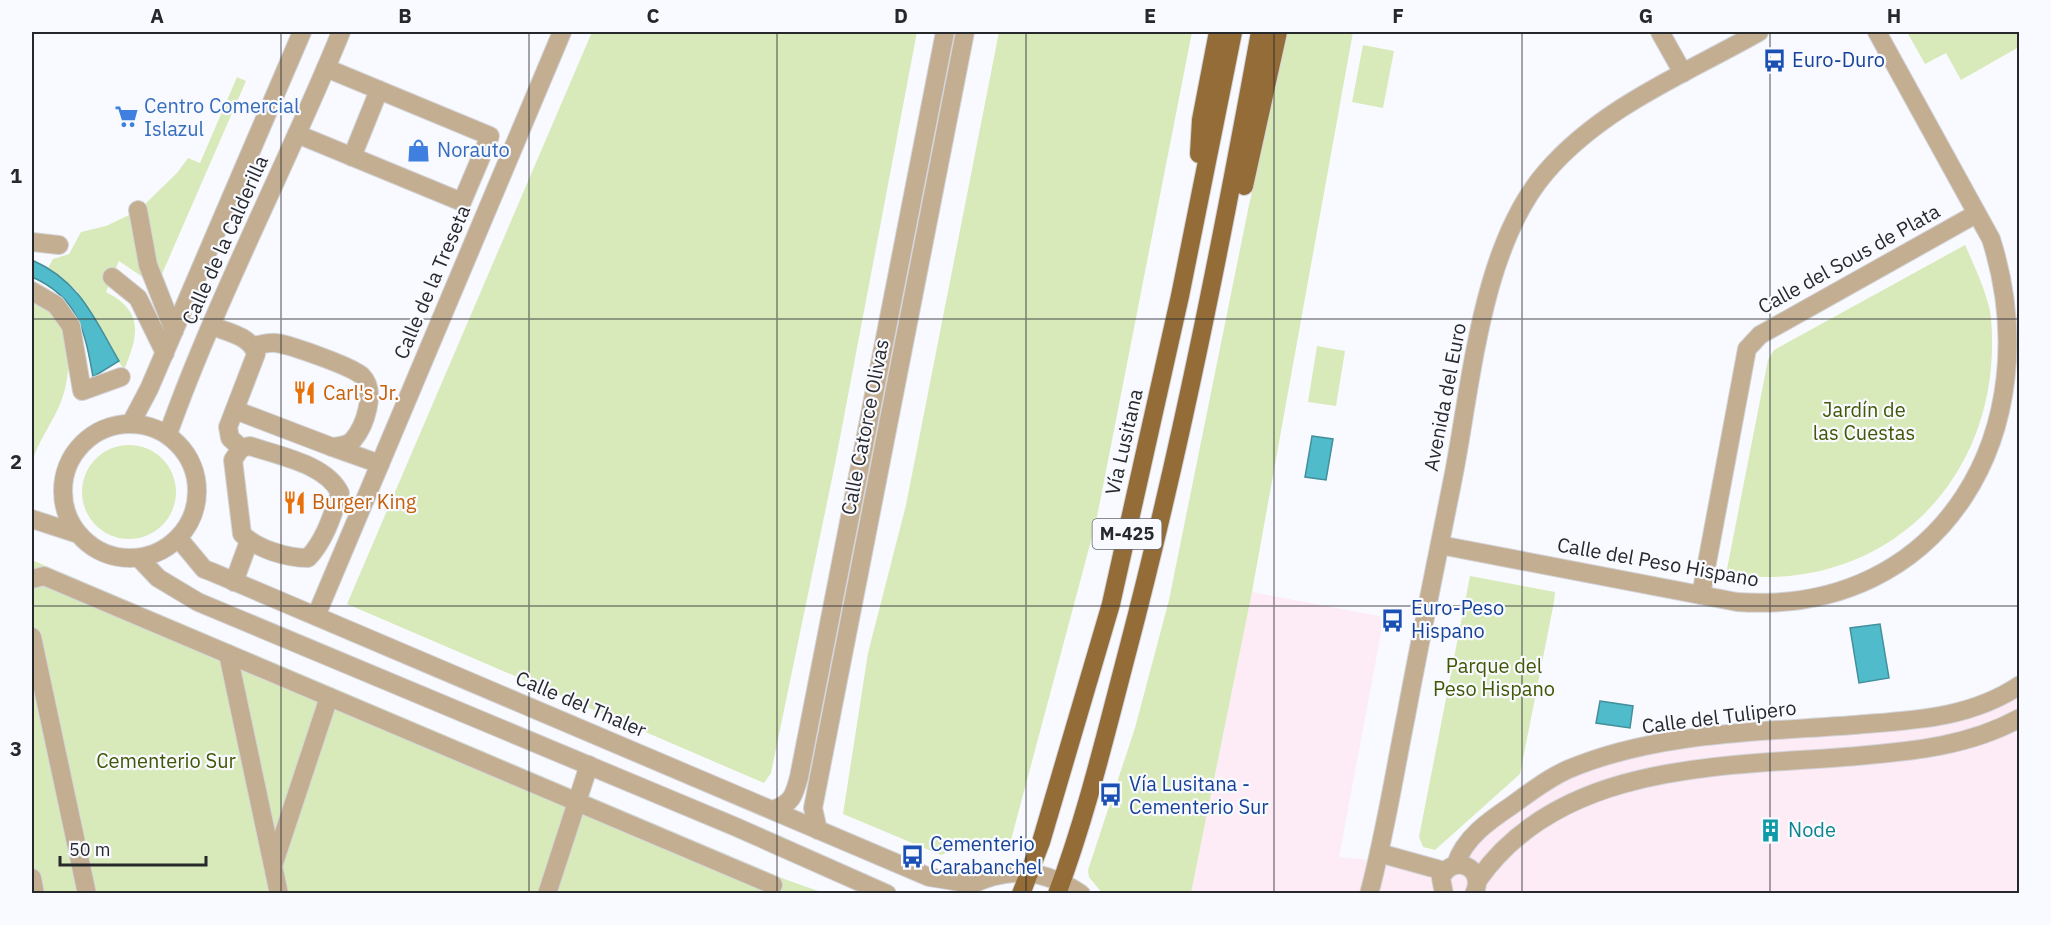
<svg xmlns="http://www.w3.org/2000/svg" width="2051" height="925" font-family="'IBM Plex Sans',sans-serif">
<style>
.industrial{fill:#fdebf5}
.green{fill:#d8eab9}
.water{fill:#4fbbcb;stroke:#438f9b;stroke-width:1.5}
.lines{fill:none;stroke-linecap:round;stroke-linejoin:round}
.minor-casing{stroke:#d3d4d9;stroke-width:20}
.major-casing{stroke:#d3d4d9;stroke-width:20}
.minor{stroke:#c3ae92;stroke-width:18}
.major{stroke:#936c38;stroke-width:18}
.grid{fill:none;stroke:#26282c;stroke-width:1.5;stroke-opacity:0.55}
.labels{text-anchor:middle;stroke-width:4.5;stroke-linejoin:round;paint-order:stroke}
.shield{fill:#f9faff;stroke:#65676b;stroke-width:1.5}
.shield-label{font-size:18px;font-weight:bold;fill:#26282c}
.transit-label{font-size:20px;fill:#164399;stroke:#f9faff;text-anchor:start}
.shop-label{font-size:20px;fill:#366cbe;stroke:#f9faff;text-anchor:start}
.street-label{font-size:20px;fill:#26282c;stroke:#f9faff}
.food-label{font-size:20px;fill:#c56008;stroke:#f9faff;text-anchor:start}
.park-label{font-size:20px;fill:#425704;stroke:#f9faff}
.culture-label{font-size:20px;fill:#0d838f;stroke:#f9faff;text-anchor:start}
.neatline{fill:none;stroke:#26282c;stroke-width:2}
.grid-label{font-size:20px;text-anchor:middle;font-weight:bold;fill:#26282c}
</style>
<rect width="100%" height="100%" fill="#f9faff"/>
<polygon class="industrial" points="1252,592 1384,617 1339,857 1429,866 1443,862 1484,824 1614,753 1939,718 2019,685 2019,893 1191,894"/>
<g class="green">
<polygon points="592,32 917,32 835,464 771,773 764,783 347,604"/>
<polygon points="999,32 1192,32 1096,522 1011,840 971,843 941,855 843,814 868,653 906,505"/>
<polygon points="1288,32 1353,32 1252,592 1191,893 1102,893 1089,877 1088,870 1135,728 1169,600 1249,205"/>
<polygon points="1907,32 2019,32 2019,47 1961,80 1946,53 1925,64"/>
<polygon points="1363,45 1394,51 1383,108 1352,102"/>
<polygon points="237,77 246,81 162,274 158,270 147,226 146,203 177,173 188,158 200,163"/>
<path d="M129 215 144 278 119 261 106 292C145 312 138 336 124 370L77 291 48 268 53 259 69 254 81 232 106 226Z"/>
<path d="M1965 245C1974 265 1989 297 1991 318 2005 477 1885 598 1726 574L1768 360 1774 350Z"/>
<path d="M32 296C70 315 75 362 62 399 54 421 39 439 32 462Z"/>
<polygon points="1317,346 1345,351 1336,406 1308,402"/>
<circle cx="129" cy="492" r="47"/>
<polygon points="32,560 787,880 824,893 32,893"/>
<polygon points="1470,576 1555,592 1554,602 1520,774 1435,850 1423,847 1419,837"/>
</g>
<g class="water">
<path d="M32 260C80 281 94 318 119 361L93 377C85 331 78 297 32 277Z"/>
<polygon points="1312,436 1333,439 1326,480 1305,477"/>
<polygon points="1880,624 1889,678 1859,683 1850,628"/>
<polygon points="1600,701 1633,706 1630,728 1596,723"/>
</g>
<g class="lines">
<defs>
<g id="minor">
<polyline points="1660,32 1683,73"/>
<polyline points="297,134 462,202 490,136 326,68"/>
<polyline points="352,157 379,90"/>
<polyline points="138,210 148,265 174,331"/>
<polyline points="32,242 59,245"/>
<polyline points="112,277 138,298 165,353"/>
<polyline points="32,291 56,305 71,326 82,391 121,377"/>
<path d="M212 326C227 332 251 336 256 354L228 427 230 438 241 448"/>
<path d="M235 410 332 447C340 446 348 446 353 440 365 426 377 391 362 376 353 367 291 345 276 343 269 342 260 345 254 346"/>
<polyline points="131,423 149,389 302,32"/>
<circle cx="130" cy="491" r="67"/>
<path d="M168 434C217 297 286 167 341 32"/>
<path d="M250 446C279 456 326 464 340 493 332 516 325 540 308 558 287 558 257 549 242 534L233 460 241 448Z"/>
<polyline points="332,447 380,464"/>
<polyline points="32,519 75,533"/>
<polyline points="179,539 204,569 212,572 929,877 960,882 980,880"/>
<path d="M1440 545 1737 602C1943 617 2051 428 1991 239L1877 32"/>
<polyline points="140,559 158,578 198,602 736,827 887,894"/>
<polyline points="32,579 44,576 773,885"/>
<polyline points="234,582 249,541"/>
<polyline points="1701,595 1747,349 1760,335 1976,214"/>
<polyline points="316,616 562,32"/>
<polyline points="32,637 87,894"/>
<polyline points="228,654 279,894"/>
<path d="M773 810C792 803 794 796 799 777L945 32"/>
<polyline points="818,830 813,808 965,32"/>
<polyline points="1379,853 1444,871"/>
<polyline points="274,863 329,697"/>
<path d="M1456 864C1464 838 1490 820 1511 806 1529 793 1548 778 1569 769 1657 732 1760 732 1854 725 1913 720 1969 719 2020 685"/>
<polyline points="32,878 35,894"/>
<path d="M1478 880C1562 760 1727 767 1857 756 1914 751 1969 746 2020 718"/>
<path d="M970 885C1011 866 1044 869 1081 894"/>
<polyline points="547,894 589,765"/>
<path d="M1369 894C1385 835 1394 775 1406 716 1421 635 1438 554 1454 473 1472 379 1482 246 1546 172 1603 106 1685 74 1759 32"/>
<path d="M1444 894 1441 878C1453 852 1487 868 1474 894"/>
</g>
<g id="major">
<polyline points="1199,154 1201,120 1218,32"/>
<polyline points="1244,186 1278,32"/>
<polyline points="1021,894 1041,842 1111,604 1180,296 1233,32"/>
<path d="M1057 894C1086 817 1106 733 1127 653 1181 448 1222 240 1260 32"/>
</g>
</defs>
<use href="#minor" class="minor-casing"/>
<use href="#major" class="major-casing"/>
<use href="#minor" class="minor"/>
<use href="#major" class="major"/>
</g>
<path class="grid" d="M281 32V894M529 32V894M777 32V894M1026 32V894M1274 32V894M1522 32V894M1770 32V894M32 319H2020M32 606H2020"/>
<defs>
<symbol id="bus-bare" viewBox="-9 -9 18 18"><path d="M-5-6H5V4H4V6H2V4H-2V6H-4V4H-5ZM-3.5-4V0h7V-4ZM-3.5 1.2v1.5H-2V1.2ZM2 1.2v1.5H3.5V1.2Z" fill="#1a4fb4" stroke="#f9faff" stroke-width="2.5" paint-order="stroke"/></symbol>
<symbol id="supermarket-bare" viewBox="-9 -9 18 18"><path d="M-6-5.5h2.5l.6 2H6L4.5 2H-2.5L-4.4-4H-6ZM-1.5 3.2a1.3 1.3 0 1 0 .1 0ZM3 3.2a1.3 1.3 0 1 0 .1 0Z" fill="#3f7fe0" stroke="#f9faff" stroke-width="2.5" paint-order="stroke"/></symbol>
<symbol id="shop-bare" viewBox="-9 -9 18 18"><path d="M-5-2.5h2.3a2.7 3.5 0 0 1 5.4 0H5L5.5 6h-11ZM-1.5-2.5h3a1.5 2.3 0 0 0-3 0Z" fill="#3f7fe0" stroke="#f9faff" stroke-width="2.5" paint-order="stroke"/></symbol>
<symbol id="restaurant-bare" viewBox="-9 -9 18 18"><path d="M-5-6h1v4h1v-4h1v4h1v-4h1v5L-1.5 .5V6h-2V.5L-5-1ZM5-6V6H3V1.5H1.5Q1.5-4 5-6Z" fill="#e8710a" stroke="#f9faff" stroke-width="2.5" paint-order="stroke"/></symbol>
<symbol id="building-bare" viewBox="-9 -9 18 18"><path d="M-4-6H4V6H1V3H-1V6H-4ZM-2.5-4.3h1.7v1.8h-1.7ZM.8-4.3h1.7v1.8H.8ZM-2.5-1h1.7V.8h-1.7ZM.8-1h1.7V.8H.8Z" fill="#0f9aa8" stroke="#f9faff" stroke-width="2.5" paint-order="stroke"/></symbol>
</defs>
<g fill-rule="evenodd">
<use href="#bus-bare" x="1758" y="44" width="33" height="33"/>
<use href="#supermarket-bare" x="110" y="100" width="33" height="33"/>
<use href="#shop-bare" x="402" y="134" width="33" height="33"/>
<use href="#restaurant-bare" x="288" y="376" width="33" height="33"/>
<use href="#restaurant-bare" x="278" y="486" width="33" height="33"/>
<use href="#bus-bare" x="1376" y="604" width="33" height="33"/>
<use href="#bus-bare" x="1094" y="778" width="33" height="33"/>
<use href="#building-bare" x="1754" y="814" width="33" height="33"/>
<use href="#bus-bare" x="896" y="840" width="33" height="33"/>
</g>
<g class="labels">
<rect class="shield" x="1092.5" y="519" width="69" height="30" rx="4.5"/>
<g class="shield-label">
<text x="1127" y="540">M-425</text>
</g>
<g class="transit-label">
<text x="1792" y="67">Euro-Duro</text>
<text x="1411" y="615">Euro-Peso<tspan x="1411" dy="23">Hispano</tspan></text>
<text x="1129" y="791">Vía Lusitana -<tspan x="1129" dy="23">Cementerio Sur</tspan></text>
<text x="930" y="851">Cementerio<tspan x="930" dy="23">Carabanchel</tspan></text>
</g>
<g class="shop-label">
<text x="144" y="113">Centro Comercial<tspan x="144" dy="23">Islazul</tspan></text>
<text x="437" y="157">Norauto</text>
</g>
<g class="street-label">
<text transform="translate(225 240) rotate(-66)" y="7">Calle de la Calderilla</text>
<text transform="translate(1849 259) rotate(-29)" y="7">Calle del Sous de Plata</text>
<text transform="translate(432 282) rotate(-67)" y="7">Calle de la Treseta</text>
<text transform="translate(1445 397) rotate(-79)" y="7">Avenida del Euro</text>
<text transform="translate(865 427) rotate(-79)" y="7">Calle Catorce Olivas</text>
<text transform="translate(1124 442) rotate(-77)" y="7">Vía Lusitana</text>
<text transform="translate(1658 562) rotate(10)" y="7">Calle del Peso Hispano</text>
<text transform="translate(581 704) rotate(23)" y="7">Calle del Thaler</text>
<text transform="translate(1719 717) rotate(-7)" y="7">Calle del Tulipero</text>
</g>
<g class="food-label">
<text x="323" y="400">Carl's Jr.</text>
<text x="312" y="509">Burger King</text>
</g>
<g class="park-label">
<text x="1864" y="417">Jardín de<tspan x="1864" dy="23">las Cuestas</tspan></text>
<text x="1494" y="673">Parque del<tspan x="1494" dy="23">Peso Hispano</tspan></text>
<text x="166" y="768">Cementerio Sur</text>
</g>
<g class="culture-label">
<text x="1788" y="837">Node</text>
</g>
</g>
<rect width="2051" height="925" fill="none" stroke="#f9faff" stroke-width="66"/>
<path d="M60 856v9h146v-9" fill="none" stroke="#26282c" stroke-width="3"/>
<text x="69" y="856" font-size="18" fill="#26282c" stroke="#f9faff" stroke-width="4.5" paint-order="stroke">50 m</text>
<rect x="33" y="33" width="1985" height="859" class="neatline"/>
<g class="grid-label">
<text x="157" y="23">A</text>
<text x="405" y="23">B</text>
<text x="653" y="23">C</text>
<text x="901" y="23">D</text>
<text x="1150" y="23">E</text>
<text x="1398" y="23">F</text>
<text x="1646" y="23">G</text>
<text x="1894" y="23">H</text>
<text x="16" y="183">1</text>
<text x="16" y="469">2</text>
<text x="16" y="756">3</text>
</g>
</svg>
